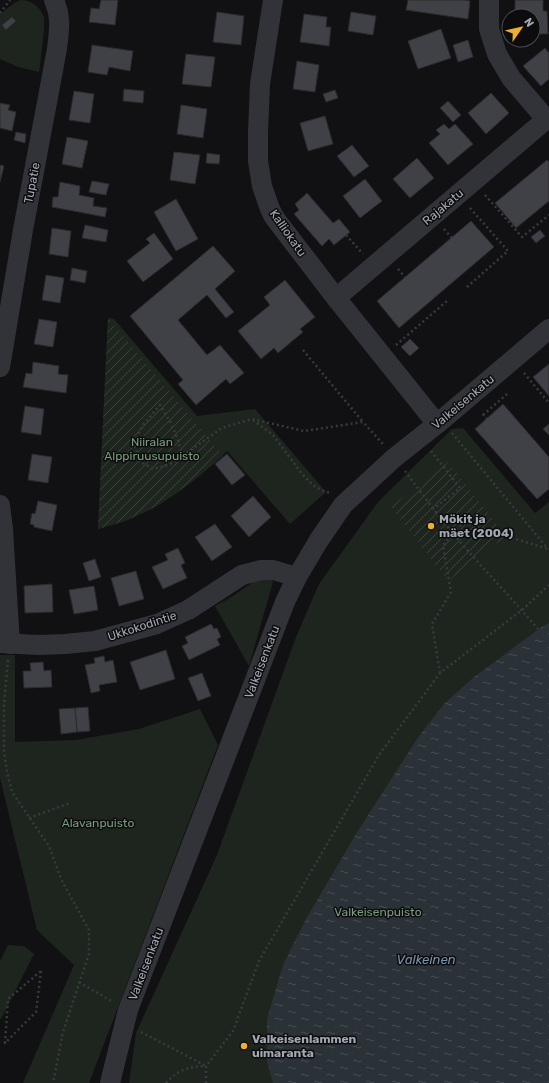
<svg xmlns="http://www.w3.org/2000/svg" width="549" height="1083" font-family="Rubik,sans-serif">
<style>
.green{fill:#1e251e}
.garden{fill:url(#garden-furrows)}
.water{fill:url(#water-ripples)}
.building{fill:#404146;stroke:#2b2b2f}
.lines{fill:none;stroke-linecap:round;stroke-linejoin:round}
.path{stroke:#383a3f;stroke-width:2.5;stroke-dasharray:2 3;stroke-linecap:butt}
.minor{stroke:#323338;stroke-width:20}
.poi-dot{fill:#eeaf2d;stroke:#0c0c0e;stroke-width:1.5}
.labels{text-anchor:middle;stroke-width:3;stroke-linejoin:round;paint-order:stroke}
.street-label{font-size:12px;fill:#a3a8b3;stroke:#0c0c0e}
.park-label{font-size:12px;fill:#7a9e7c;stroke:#0c0c0e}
.poi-label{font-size:12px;font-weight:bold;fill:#a3a8b3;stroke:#0c0c0e;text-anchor:start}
.water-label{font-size:13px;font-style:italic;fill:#7995ae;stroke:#0c0c0e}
</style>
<defs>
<pattern id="garden-furrows" width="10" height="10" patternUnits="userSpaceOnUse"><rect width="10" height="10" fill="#1e251e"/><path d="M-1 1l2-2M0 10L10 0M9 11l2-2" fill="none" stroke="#3c423c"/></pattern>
<pattern id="water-ripples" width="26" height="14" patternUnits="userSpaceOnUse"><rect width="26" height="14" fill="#2a3238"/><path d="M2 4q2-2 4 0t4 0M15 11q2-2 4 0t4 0" fill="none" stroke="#464d52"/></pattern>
</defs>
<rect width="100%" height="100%" fill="#111113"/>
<g class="green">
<path d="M21 0C31 0 41 7 44 18 44 21 44 25 44 28 43 43 41 57 39 72L18 67 0 59V14L16 2Z"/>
<path d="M108 318 114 319 197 416 255 409 326 492 290 524 227 451C199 479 162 507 125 521 116 524 107 526 98 529Z"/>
<polygon points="463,428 535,513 549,502 549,1083 129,1083 136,1033 217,855 296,637 319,584 378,502 452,429"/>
<polygon points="262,576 271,578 273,582 249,666 215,606 230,598"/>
<polygon points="0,655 15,655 15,742 76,740 139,729 200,709 218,745 89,1083 23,1083 74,965 37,930 0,778"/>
<polygon points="8,945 24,946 34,954 1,1019 0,1018 0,961"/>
</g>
<g class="garden">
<polygon points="108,318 223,456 191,482 157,506 125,521 98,529"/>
<polygon points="448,462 506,536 448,581 391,507"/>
</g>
<polygon class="water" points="549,623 549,1083 273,1083 267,1061 267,1019 283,965 306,919 356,834 419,736 444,704 474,677 543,626"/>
<g class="building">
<polygon points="101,0 118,0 115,25 89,22 91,8 99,9"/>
<polygon points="408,0 464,0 470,1 468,19 406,10"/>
<polygon points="515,0 543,0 543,11 547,11 548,34 533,34 533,16 515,16"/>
<polygon points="217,12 244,16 241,45 213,42"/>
<polygon points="351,12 376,16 373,35 348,31"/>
<polygon points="304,14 327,17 326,27 331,27 329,46 300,42"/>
<polygon points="12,17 16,21 6,30 2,25"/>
<polygon points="441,29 451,58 418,69 408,41"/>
<polygon points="468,40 473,57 458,62 453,45"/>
<polygon points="92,45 133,51 130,71 109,67 107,75 88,72"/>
<polygon points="545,48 549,53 549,79 541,86 523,66"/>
<polygon points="186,54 215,57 211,87 182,84"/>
<polygon points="297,61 319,65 315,92 293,89"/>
<polygon points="124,89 144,91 143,103 123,101"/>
<polygon points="335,90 338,98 326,102 323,94"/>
<polygon points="74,91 94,94 90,123 69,120"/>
<polygon points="491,93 509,113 486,134 468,113"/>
<polygon points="448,101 461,115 453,122 440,108"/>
<polygon points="0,103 10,105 8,110 16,112 12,131 0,128"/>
<polygon points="181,105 207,109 203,138 177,134"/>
<polygon points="325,116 333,144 308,151 300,123"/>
<polygon points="444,124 449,129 455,124 473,144 448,165 429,143 440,134 436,130"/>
<polygon points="16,132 26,134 25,143 14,140"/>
<polygon points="67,137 88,141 82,168 62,164"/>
<polygon points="352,145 369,166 354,177 337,156"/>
<polygon points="174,152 200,155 195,184 170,180"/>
<polygon points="207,153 220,155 219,164 206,163"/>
<polygon points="417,158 434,178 410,198 393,179"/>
<polygon points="547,160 549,162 549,201 516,228 495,203"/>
<polygon points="0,165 4,166 0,182"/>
<polygon points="365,179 382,201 360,218 343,196"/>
<polygon points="92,181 109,184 106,195 89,192"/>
<polygon points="60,182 80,186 79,195 94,198 93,206 107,208 105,217 52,207 53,197 58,197"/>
<polygon points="307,193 333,223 339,219 350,232 334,245 329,239 322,246 294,214 299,210 295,204"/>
<polygon points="176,199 198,239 176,251 154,212"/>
<polygon points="471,221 494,247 399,328 377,301"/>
<polygon points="85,225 108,230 106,242 82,238"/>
<polygon points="52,228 71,231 68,257 49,254"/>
<polygon points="540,230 545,236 536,243 531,237"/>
<polygon points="154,233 173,259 143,282 127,261 150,243 146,239"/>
<polygon points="213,246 235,271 215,289 234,312 226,318 207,295 178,320 207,355 220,345 244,373 230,384 226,379 196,405 178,384 183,380 130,316"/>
<polygon points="72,268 87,271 85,283 70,280"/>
<polygon points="46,275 64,278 60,303 42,300"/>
<polygon points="285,280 315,317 300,329 303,332 278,353 274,348 261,359 238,331 270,305 264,297"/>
<polygon points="39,319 57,322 53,347 34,344"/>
<polygon points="410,339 419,348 410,356 401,347"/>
<polygon points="33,362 59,366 58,374 68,375 66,393 23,387 26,373 32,374"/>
<polygon points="549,364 549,396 533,377"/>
<polygon points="503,404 549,457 549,489 537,499 475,429"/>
<polygon points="25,406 44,409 41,435 21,432"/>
<polygon points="549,424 549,435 543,429"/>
<polygon points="32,454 52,457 48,483 28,480"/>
<polygon points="227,454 245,475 232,485 215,464"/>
<polygon points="253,496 271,517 249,537 231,516"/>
<polygon points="38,501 57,505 52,531 34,527 34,525 30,524 32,513 35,514"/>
<polygon points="215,524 232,547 212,561 195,537"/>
<polygon points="178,548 185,563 181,565 187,578 163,589 152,567 168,560 165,554"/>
<polygon points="95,559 101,577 89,581 83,563"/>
<polygon points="136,571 144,599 119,606 111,578"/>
<polygon points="52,584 53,612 25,613 24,586"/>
<polygon points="94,586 98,610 74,614 69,590"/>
<polygon points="211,624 214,629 217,628 221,637 217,639 220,645 189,660 182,646 188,643 185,637"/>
<polygon points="166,650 175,679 140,690 130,662"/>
<polygon points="104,656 105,662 113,660 117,682 99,685 100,691 91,693 85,665 95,663 94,658"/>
<polygon points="43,662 44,671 51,670 52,687 24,688 23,671 31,671 30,663"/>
<polygon points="202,673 211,696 198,701 188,678"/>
<polygon points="88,707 90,731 77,732 75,708"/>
<polygon points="75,708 77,732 61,734 59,709"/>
</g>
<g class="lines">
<g class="path">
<polyline points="0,13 10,0"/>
<polyline points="485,195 522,237 549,215"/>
<polyline points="444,229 452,238"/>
<polyline points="346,235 363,254"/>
<polyline points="398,269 405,277"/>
<polyline points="467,287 508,251 470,208"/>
<polyline points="396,345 447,301"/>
<polyline points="303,350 363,422"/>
<polyline points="524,373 549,403"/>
<polyline points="483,414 487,419"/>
<polyline points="483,415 507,394"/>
<polyline points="253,420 273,435 302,474 313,485 321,490 330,493"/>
<polyline points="452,433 548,549"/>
<polyline points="431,451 460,488 433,509"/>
<polyline points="182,456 178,440 171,423 160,405 143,425 134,443 139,461 153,469 165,466 174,462 222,428 252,419 304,431 363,422 383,444"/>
<path d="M405 471C420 491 435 512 451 531 479 565 510 596 538 629"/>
<polyline points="8,660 4,704 4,752 7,772 12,792 49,846 61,879 89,930 89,954 63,1032 53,1083"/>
<polyline points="440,673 432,624 451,592 443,546 452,532 464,523 548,549"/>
<polyline points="29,818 70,803"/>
<polygon points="41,971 36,1012 5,1043 8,999"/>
<polyline points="79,982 113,1002"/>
<polyline points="141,1032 206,1066"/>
<path d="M166 1083C179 1069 188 1067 206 1066"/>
<polyline points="206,1083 206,1066 233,1031 259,961 379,755 440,673 522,610 549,585"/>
</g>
<g class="minor">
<polyline points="273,0 260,84 258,132 258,161 262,186 270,209 274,217 336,298 437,424"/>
<polyline points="489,0 489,29 497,54 511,78 546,119"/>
<polyline points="336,298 549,117"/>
<path d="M0 367 23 230 57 49C59 30 62 18 54 0"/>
<polyline points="0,505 3,529 10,644"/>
<polyline points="0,643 38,645 65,644 95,641 157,624 188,610 242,575 261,570 273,570 297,577"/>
<polyline points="110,1083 128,1010 285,602 297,577 319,540 343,505 394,458 437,424 549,329"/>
</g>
</g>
<g class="poi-dot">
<circle cx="431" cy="526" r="4"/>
<circle cx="244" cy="1046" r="4"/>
</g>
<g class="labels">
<g class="street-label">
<text transform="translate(32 183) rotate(-79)" y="4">Tupatie</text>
<text transform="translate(443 207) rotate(-40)" y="4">Rajakatu</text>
<text transform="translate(288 233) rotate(55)" y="4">Kalliokatu</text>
<text transform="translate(463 402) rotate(-40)" y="4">Valkeisenkatu</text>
<text transform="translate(142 626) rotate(-18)" y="4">Ukkokodintie</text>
<text transform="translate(262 662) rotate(-69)" y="4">Valkeisenkatu</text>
<text transform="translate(146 964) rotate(-69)" y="4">Valkeisenkatu</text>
</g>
<g class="park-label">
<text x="152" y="446">Niiralan<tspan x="152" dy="14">Alppiruusupuisto</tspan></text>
<text x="98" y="827">Alavanpuisto</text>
<text x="378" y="916">Valkeisenpuisto</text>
</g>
<g class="poi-label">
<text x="439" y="523">Mökit ja<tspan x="439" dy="14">mäet (2004)</tspan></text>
<text x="252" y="1043">Valkeisenlammen<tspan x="252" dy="14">uimaranta</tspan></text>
</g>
<g class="water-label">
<text x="426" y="964">Valkeinen</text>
</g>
</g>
<g transform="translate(521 28) rotate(56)"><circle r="19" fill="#0c0c0e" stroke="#484a50"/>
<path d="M0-3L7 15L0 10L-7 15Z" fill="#eeaf2d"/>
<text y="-6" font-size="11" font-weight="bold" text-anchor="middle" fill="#a3a8b3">N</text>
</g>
</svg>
